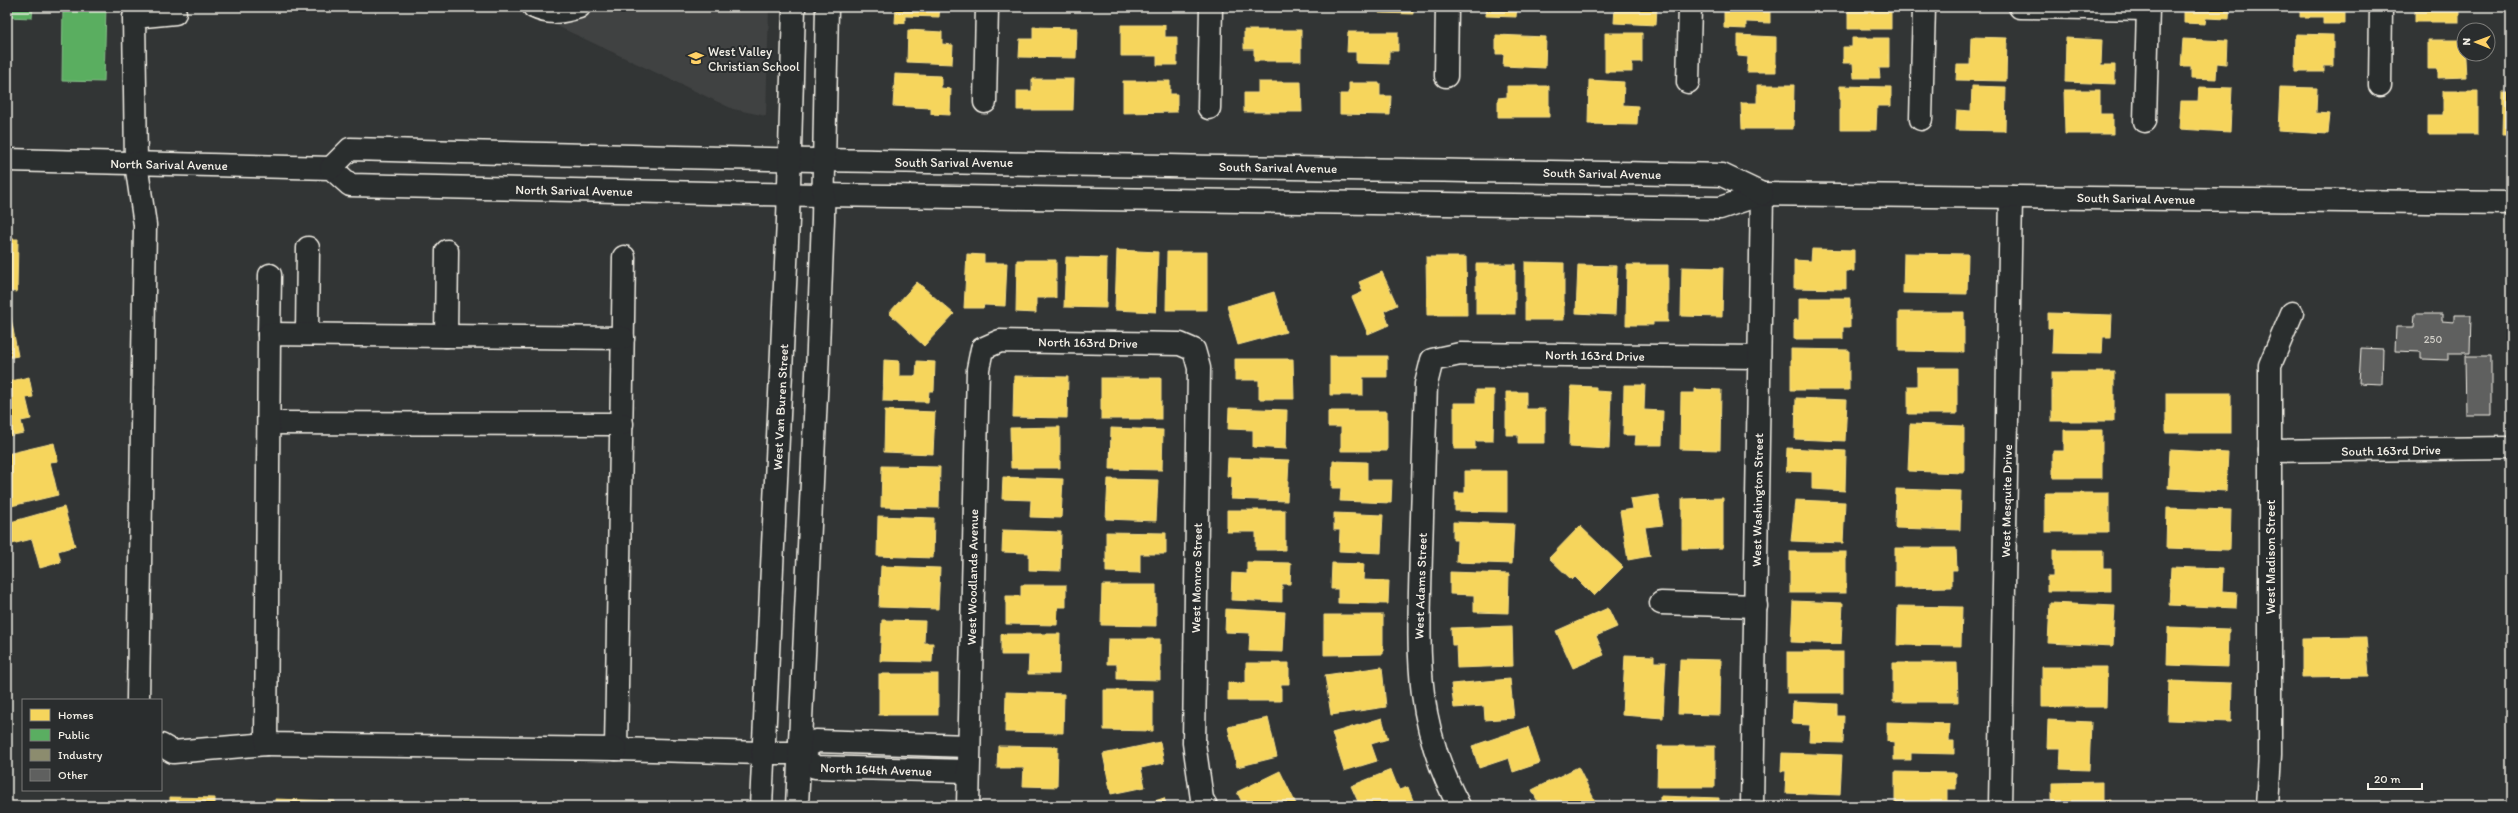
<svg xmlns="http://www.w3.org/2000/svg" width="2518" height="813" font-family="Itim,sans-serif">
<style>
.built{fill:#404242}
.homes{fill:#f6d55c;stroke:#f5dd86}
.public{fill:#5aae61;stroke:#88c28a}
.industry{fill:#8c8c6e;stroke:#abaa93}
.building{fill:#5f605f;stroke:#f4f1e8}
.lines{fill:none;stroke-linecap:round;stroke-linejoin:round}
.minor-casing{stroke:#f4f1e8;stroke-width:25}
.major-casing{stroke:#f4f1e8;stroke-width:25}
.minor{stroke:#2a2d2e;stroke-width:22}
.major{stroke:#2a2d2e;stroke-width:22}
.labels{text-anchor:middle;stroke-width:4;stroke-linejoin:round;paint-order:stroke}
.number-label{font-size:11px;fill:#cfcdc6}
.poi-label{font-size:13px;fill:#f4f1e8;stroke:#2a2d2e;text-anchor:start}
.street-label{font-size:13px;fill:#f4f1e8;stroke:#2a2d2e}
</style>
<rect width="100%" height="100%" fill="#323535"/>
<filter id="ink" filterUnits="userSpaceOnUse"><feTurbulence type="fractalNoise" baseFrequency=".025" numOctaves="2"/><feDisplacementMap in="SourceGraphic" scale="8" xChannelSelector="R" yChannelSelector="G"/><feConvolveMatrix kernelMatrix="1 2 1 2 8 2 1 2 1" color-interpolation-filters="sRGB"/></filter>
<g filter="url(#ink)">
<polygon class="built" points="517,7 769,7 766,116 733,109"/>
<g class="homes">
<polygon points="896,7 940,7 939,17 905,16 905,23 895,23"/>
<polygon points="1246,7 1283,7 1283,11 1246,10"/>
<polygon points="1379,7 1413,7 1413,14 1379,13"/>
<polygon points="1486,7 1517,7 1516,17 1486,16"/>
<polygon points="1615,7 1657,7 1656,25 1614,23"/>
<polygon points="1724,7 1770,7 1770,23 1746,22 1746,29 1724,28"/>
<polygon points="1848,7 1891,8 1891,29 1848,29"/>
<polygon points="2184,7 2230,7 2229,19 2206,18 2205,24 2184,23"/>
<polygon points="2300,7 2342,7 2342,12 2345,12 2345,24 2323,24 2323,17 2300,17"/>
<rect x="2415" y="7" width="44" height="15"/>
<polygon points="1121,25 1165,25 1165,37 1177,37 1177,65 1157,65 1157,56 1121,56"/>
<polygon points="1033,27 1077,28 1076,58 1019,57 1020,39 1033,39"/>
<polygon points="908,30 942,32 942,44 953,45 952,64 907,62"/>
<polygon points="1244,30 1301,30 1301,61 1254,61 1254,49 1244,49"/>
<polygon points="1348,32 1398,32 1398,51 1389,51 1389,64 1356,63 1356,52 1347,52"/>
<polygon points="1605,33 1642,33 1642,62 1632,62 1632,72 1605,72"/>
<polygon points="2296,34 2333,35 2333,66 2324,66 2324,72 2295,72"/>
<polygon points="1496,35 1546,37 1545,68 1503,66 1504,54 1496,54"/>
<polygon points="1738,35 1776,37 1776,72 1747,72 1748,57 1738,56"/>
<polygon points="1971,37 2007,38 2006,81 1956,80 1957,65 1970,65"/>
<polygon points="1852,38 1889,38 1889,68 1879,68 1880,78 1854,78 1853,63 1843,63 1843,47 1852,47"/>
<polygon points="2066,38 2102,40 2101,65 2115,65 2115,84 2065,82"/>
<polygon points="2183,39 2227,41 2226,64 2217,63 2216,79 2191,78 2191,66 2181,66"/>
<polygon points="2428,40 2464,40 2466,77 2438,78 2438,69 2428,69"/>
<polygon points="895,74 941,76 941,88 951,89 950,115 931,114 931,108 893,106"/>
<polygon points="1032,79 1074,79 1073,110 1017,110 1017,91 1032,91"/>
<polygon points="1589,80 1624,82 1623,105 1638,106 1637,125 1588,124"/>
<polygon points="1123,81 1170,81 1170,94 1177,94 1177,112 1123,113"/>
<polygon points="1258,82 1301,82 1302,112 1244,112 1244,93 1258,93"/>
<polygon points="1349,83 1380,83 1380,96 1391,96 1390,115 1340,114 1340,94 1349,94"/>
<polygon points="1757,85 1794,85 1793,129 1742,129 1741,103 1757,103"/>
<polygon points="1507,86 1549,86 1549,117 1498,117 1498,98 1507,97"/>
<polygon points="1840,86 1891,87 1891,106 1877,106 1876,130 1840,130"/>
<polygon points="1972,86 2006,87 2005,131 1956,130 1957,110 1971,111"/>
<polygon points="2199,87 2232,88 2230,132 2179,129 2181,101 2198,101"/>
<polygon points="2280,87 2317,88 2316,113 2330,114 2328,134 2278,131"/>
<polygon points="2064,90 2100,90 2100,114 2113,114 2113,134 2065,134"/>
<polygon points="2443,91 2478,91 2478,134 2428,134 2428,115 2443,115"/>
<polygon points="2503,92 2511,92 2511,135 2502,135"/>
<polygon points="7,239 18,239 17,292 7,291"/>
<polygon points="1812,249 1854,250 1854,271 1846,271 1846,289 1794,288 1794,260 1811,261"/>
<polygon points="1117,250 1158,252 1156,312 1115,310"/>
<polygon points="1167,252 1207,252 1207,310 1166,310"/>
<polygon points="1904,253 1968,254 1967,294 1903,293"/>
<polygon points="967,254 984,255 984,263 1007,263 1005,306 984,305 983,308 964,308"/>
<polygon points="1066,257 1107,258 1106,308 1064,307"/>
<polygon points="1426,257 1466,257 1467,315 1427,315"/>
<polygon points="1017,260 1056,260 1056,298 1036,298 1036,313 1016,312"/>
<polygon points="1525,262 1564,263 1564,320 1525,320"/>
<rect x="1476" y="264" width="39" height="50"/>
<polygon points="1578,265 1617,266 1615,315 1576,313"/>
<polygon points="1627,265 1668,265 1668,322 1653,322 1653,325 1626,325"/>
<polygon points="1682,267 1723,268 1722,317 1681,316"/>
<polygon points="1382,272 1397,305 1384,311 1389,325 1368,334 1352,297 1363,292 1359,282"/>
<polygon points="917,282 954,314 924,346 889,313"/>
<polygon points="1274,292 1286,332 1238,345 1227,306"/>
<polygon points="1799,298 1850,298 1850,327 1843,327 1843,339 1794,339 1794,320 1799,320"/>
<polygon points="1899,312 1964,312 1964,352 1899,351"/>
<polygon points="7,313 10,313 18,356 7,358"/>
<polygon points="2048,313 2112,315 2111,337 2103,337 2102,354 2052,353 2053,329 2048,328"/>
<polygon points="1791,349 1849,350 1849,390 1791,390"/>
<polygon points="1330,356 1387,356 1387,377 1363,377 1363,395 1330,395"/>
<polygon points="1235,359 1293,359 1294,399 1259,399 1259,380 1235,380"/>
<polygon points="884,360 899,361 899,376 916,376 917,361 935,362 934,391 929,391 928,402 883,401"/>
<polygon points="1917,368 1957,368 1957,414 1908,414 1908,386 1917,386"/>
<rect x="2052" y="372" width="62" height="49"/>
<polygon points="1014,376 1068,377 1067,418 1013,417"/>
<polygon points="29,377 33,397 26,398 31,419 21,421 24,433 7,436 7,382"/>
<rect x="1101" y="378" width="60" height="41"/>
<polygon points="1624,385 1645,385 1644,410 1663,411 1662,445 1635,445 1636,435 1623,435"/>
<polygon points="1571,386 1596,387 1596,391 1611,392 1609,449 1569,447"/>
<polygon points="1695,389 1721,390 1720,450 1680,449 1681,393 1695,393"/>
<polygon points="1476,390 1494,390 1493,441 1475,441 1475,449 1454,449 1454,403 1476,403"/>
<polygon points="1506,392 1526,392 1526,409 1545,409 1545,443 1518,443 1518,435 1506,435"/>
<rect x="2166" y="393" width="65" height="40"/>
<polygon points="1796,398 1847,400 1845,441 1795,439"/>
<polygon points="1229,408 1287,410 1286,449 1253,447 1253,430 1228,429"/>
<polygon points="885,410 935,412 933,454 884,452"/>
<polygon points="1328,411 1387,411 1387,451 1341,451 1341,427 1328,427"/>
<polygon points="1910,424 1964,426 1964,473 1908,471"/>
<polygon points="1060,427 1060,468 1011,468 1010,428"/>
<polygon points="1111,428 1163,430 1162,470 1110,469"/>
<polygon points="2064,430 2102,430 2102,478 2053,478 2053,451 2064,451"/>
<polygon points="54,443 58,461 50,462 58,495 7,507 7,454"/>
<polygon points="1787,448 1846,451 1845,491 1812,489 1812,472 1786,471"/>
<polygon points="2170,450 2228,453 2226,491 2168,488"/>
<polygon points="1228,458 1289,460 1287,501 1231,499 1232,477 1227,476"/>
<polygon points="1333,461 1367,462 1367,480 1392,480 1391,503 1340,501 1341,488 1332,488"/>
<polygon points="882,466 940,467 939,508 881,507"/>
<polygon points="1465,471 1507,471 1507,512 1455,511 1455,493 1465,493"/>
<polygon points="1003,477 1063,479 1061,518 1030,517 1031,500 1002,499"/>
<polygon points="1108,479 1158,480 1156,521 1106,519"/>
<polygon points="1896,489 1961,491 1960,530 1895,528"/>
<rect x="2045" y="493" width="64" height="39"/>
<polygon points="1658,495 1663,525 1645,527 1650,556 1628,560 1620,511 1632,509 1630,499"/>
<polygon points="1723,498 1723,548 1682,549 1682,499"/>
<polygon points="1795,500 1845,502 1843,543 1791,541"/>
<polygon points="64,507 75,546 58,551 61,562 40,568 32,539 8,545 7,523"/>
<polygon points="2167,508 2231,510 2230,550 2166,548"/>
<polygon points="1227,510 1285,510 1285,550 1256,550 1256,532 1227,532"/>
<polygon points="1334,513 1383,515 1381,553 1339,551 1340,530 1334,530"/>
<polygon points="878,516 934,518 933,558 877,556"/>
<polygon points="1453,522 1514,524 1512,564 1456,562 1457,540 1453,540"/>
<polygon points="1580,526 1623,567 1594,596 1575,577 1572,580 1549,558"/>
<polygon points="1003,530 1061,532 1060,571 1029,570 1029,553 1002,552"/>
<polygon points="1106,532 1166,533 1166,554 1140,554 1140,573 1106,572"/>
<polygon points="1895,548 1956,548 1957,570 1952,570 1952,587 1895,588"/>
<polygon points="2053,550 2103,550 2103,568 2111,568 2111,591 2047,591 2047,577 2053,577"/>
<rect x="1790" y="552" width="56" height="41"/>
<polygon points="1247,562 1291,563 1290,584 1282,584 1282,602 1231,600 1232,573 1247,574"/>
<polygon points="1332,563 1364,564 1363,580 1389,581 1388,604 1338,603 1338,589 1331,589"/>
<polygon points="881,566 940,568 938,609 879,607"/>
<polygon points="2171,567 2223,569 2222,591 2237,592 2236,608 2169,605"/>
<polygon points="1450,572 1509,574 1508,613 1474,612 1474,595 1450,594"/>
<polygon points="1021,585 1066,585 1066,607 1058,607 1057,625 1006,624 1006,596 1021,596"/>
<polygon points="1102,585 1156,585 1156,626 1101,625"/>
<polygon points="1793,601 1843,603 1841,644 1791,642"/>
<polygon points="2050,603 2115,606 2113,646 2048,643"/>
<polygon points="1898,606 1962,607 1961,646 1897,645"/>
<polygon points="1608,608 1617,627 1596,636 1604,655 1573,668 1556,631"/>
<polygon points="1226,609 1285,612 1283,652 1249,651 1250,633 1225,632"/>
<polygon points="1324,615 1383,615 1383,654 1324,655"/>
<polygon points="882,620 925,621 924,643 933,643 932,662 880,661"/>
<polygon points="1512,626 1513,666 1457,668 1456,645 1452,645 1451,628"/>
<polygon points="2168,627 2229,629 2228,667 2167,665"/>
<polygon points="1001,634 1060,634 1059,674 1028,674 1029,655 1001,655"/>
<polygon points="2366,637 2369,676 2302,677 2302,638"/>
<polygon points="1108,639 1160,639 1160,680 1117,679 1117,664 1107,664"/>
<rect x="1787" y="652" width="56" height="41"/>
<polygon points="1625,655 1654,656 1654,662 1666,662 1663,718 1622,715"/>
<polygon points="1680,659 1721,660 1720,715 1678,714"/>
<polygon points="1246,663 1289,663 1289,684 1281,684 1281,701 1228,701 1228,683 1246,683"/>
<polygon points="1893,663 1957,663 1958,702 1893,702"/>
<polygon points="1382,667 1386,707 1331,715 1325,675"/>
<polygon points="2042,667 2107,667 2106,707 2042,707"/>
<rect x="879" y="674" width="59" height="41"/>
<polygon points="1510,679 1514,718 1485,720 1484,706 1454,708 1451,684"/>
<polygon points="2169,681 2232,683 2231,722 2168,720"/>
<polygon points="1104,690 1153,690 1153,731 1104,730"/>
<polygon points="1006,692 1064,694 1063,733 1005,732"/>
<polygon points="1793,702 1837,704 1837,716 1844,716 1843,743 1809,742 1810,725 1792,724"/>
<polygon points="1268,718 1277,757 1237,767 1228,727"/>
<polygon points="1382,718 1388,739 1371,744 1377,761 1344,771 1332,733"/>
<polygon points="2048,720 2091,722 2089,770 2060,769 2061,748 2047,748"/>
<polygon points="1887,722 1950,724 1949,741 1954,741 1954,754 1911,753 1911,760 1894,760 1894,742 1887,741"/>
<polygon points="1528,727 1540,763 1513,772 1509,758 1479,768 1472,746"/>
<polygon points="1160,742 1164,763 1141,768 1145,787 1111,794 1103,754"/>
<polygon points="998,746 1058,747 1057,787 1023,786 1024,768 997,768"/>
<polygon points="1658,746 1715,746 1715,787 1657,787"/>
<polygon points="1782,753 1842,755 1840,795 1785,793 1786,771 1781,771"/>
<polygon points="1578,767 1596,803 1589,806 1540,806 1532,790"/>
<polygon points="1391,770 1399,790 1408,787 1414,803 1407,806 1360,806 1351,786"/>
<polygon points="1280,771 1297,806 1244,806 1237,792"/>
<polygon points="1895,772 1956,773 1956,789 1947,789 1947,801 1959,801 1959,806 1895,806"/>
<polygon points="2102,782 2102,801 2110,800 2110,806 2052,806 2052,783"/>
<polygon points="1660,796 1719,798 1719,806 1660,806"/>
<polygon points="170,797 215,798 215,806 170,806"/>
<polygon points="1164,798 1167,806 1140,806"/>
<polygon points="275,799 335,801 335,806 275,806"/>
<polygon points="359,801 418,802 418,806 359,806"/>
<polygon points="1790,803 1844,805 1844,806 1790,806"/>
</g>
<g class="public">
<polygon points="7,7 33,7 32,18 7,17"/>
<polygon points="63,7 106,7 104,82 62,81"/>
</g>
<polygon class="industry" points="462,802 545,803 544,806 461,806"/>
<g class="building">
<polygon points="2415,314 2442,314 2442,321 2454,322 2454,315 2471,315 2470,353 2448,353 2448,360 2421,359 2421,352 2395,351 2396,327 2414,327"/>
<polygon points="2361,348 2383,349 2382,384 2359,383"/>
<polygon points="2465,356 2491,356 2491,415 2466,415"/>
</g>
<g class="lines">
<defs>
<g id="minor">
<path d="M534 7C550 15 563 12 579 7"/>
<polyline points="2020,7 2148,9"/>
<polyline points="1446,76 1447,7"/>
<polyline points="1688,82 1690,7"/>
<polyline points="2380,85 2381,7"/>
<polyline points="985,102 987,7"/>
<polyline points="1209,108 1211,7"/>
<polyline points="1921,119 1924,7"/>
<polyline points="2145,121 2148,7"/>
<polyline points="624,257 616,749 762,753"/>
<polyline points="269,334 270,275"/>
<polyline points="307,334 308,248"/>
<polyline points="446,336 447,251"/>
<polyline points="269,423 622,424"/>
<polyline points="2270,451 2511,448"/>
<polyline points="1661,603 1756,606"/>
<polyline points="138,700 145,225 136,163 134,17 175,13"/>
<polyline points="161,745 173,752 266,744"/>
<polyline points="616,749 266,744 269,334 623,338"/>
<polyline points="967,771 815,767 798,753 816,741 968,746"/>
<polyline points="968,806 978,369 982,349 1000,341 1180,344 1194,350 1199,368 1194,743 1202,799 1206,806"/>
<path d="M1459 806C1412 718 1419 647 1421 551 1423 496 1424 440 1426 384L1432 360 1460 354 1759 357"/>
<polyline points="1752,806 1762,194"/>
<polyline points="2000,806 2011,197"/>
<polyline points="2267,806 2270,754 2270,365 2292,313"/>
</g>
<g id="major">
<polyline points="7,160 331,168 350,185 754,194 1720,208 1762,194 2511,203"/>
<path d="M331 168 350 149C807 162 1265 167 1722 175L1762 194"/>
<polyline points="762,753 798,753"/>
<polyline points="761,806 788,220 794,7"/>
<polyline points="797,806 817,374 823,219 827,7"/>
</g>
</defs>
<use href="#minor" class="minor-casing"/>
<use href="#major" class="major-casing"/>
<use href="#minor" class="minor"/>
<use href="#major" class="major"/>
</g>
</g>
<defs>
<symbol id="school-bare" viewBox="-9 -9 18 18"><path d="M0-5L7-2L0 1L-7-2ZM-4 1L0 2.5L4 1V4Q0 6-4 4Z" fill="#ffd166" stroke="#2a2d2e" stroke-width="2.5" paint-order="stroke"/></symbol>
</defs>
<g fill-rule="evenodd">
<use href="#school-bare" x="685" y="47" width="22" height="22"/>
</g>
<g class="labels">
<g class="number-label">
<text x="2433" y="343">250</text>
</g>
<g class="poi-label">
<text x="708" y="56">West Valley<tspan x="708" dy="15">Christian School</tspan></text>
</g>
<g class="street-label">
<text x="954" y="167">South Sarival Avenue</text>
<text transform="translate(169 164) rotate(1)" y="5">North Sarival Avenue</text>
<text transform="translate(1278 167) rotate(1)" y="5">South Sarival Avenue</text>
<text transform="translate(1602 173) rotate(1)" y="5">South Sarival Avenue</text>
<text transform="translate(574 190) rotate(1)" y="5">North Sarival Avenue</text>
<text transform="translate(2136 198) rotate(1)" y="5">South Sarival Avenue</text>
<text transform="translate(1088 342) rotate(1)" y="5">North 163rd Drive</text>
<text transform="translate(1595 355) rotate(1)" y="5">North 163rd Drive</text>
<text transform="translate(780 407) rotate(-87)" y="5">West Van Buren Street</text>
<text transform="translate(2391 450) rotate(-1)" y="5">South 163rd Drive</text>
<text transform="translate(1757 500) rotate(-89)" y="5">West Washington Street</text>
<text transform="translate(2006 501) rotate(-89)" y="5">West Mesquite Drive</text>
<text transform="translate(2270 557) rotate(-90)" y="5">West Madison Street</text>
<text transform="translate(972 577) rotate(-89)" y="5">West Woodlands Avenue</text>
<text transform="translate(1196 578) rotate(-89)" y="5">West Monroe Street</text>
<text transform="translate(1420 586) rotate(-88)" y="5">West Adams Street</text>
<text transform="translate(876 769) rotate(2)" y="5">North 164th Avenue</text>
</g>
</g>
<rect width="2518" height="813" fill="none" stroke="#2a2d2e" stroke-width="24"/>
<rect x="12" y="12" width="2494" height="789" fill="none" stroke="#f4f1e8" stroke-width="1.5" filter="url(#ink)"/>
<rect x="22" y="699" width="140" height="92" fill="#2a2d2e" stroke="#7b7b78"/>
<rect x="30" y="709" width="20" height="12" fill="#f6d55c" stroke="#7b7b78"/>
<text x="58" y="719" font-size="12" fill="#f4f1e8">Homes</text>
<rect x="30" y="729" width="20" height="12" fill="#5aae61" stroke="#7b7b78"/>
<text x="58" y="739" font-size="12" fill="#f4f1e8">Public</text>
<rect x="30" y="749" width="20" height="12" fill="#8c8c6e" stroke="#7b7b78"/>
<text x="58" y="759" font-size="12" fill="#f4f1e8">Industry</text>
<rect x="30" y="769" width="20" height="12" fill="#5f605f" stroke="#7b7b78"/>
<text x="58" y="779" font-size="12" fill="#f4f1e8">Other</text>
<g transform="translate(2476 42) rotate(271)"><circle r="19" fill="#2a2d2e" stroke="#7b7b78"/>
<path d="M0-3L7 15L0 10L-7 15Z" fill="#ffd166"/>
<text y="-6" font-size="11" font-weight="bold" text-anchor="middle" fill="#f4f1e8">N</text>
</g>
<path d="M2368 783v6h54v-6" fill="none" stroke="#f4f1e8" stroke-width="2"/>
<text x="2374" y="783" font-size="12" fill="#f4f1e8" stroke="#2a2d2e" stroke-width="3" paint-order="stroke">20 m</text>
</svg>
